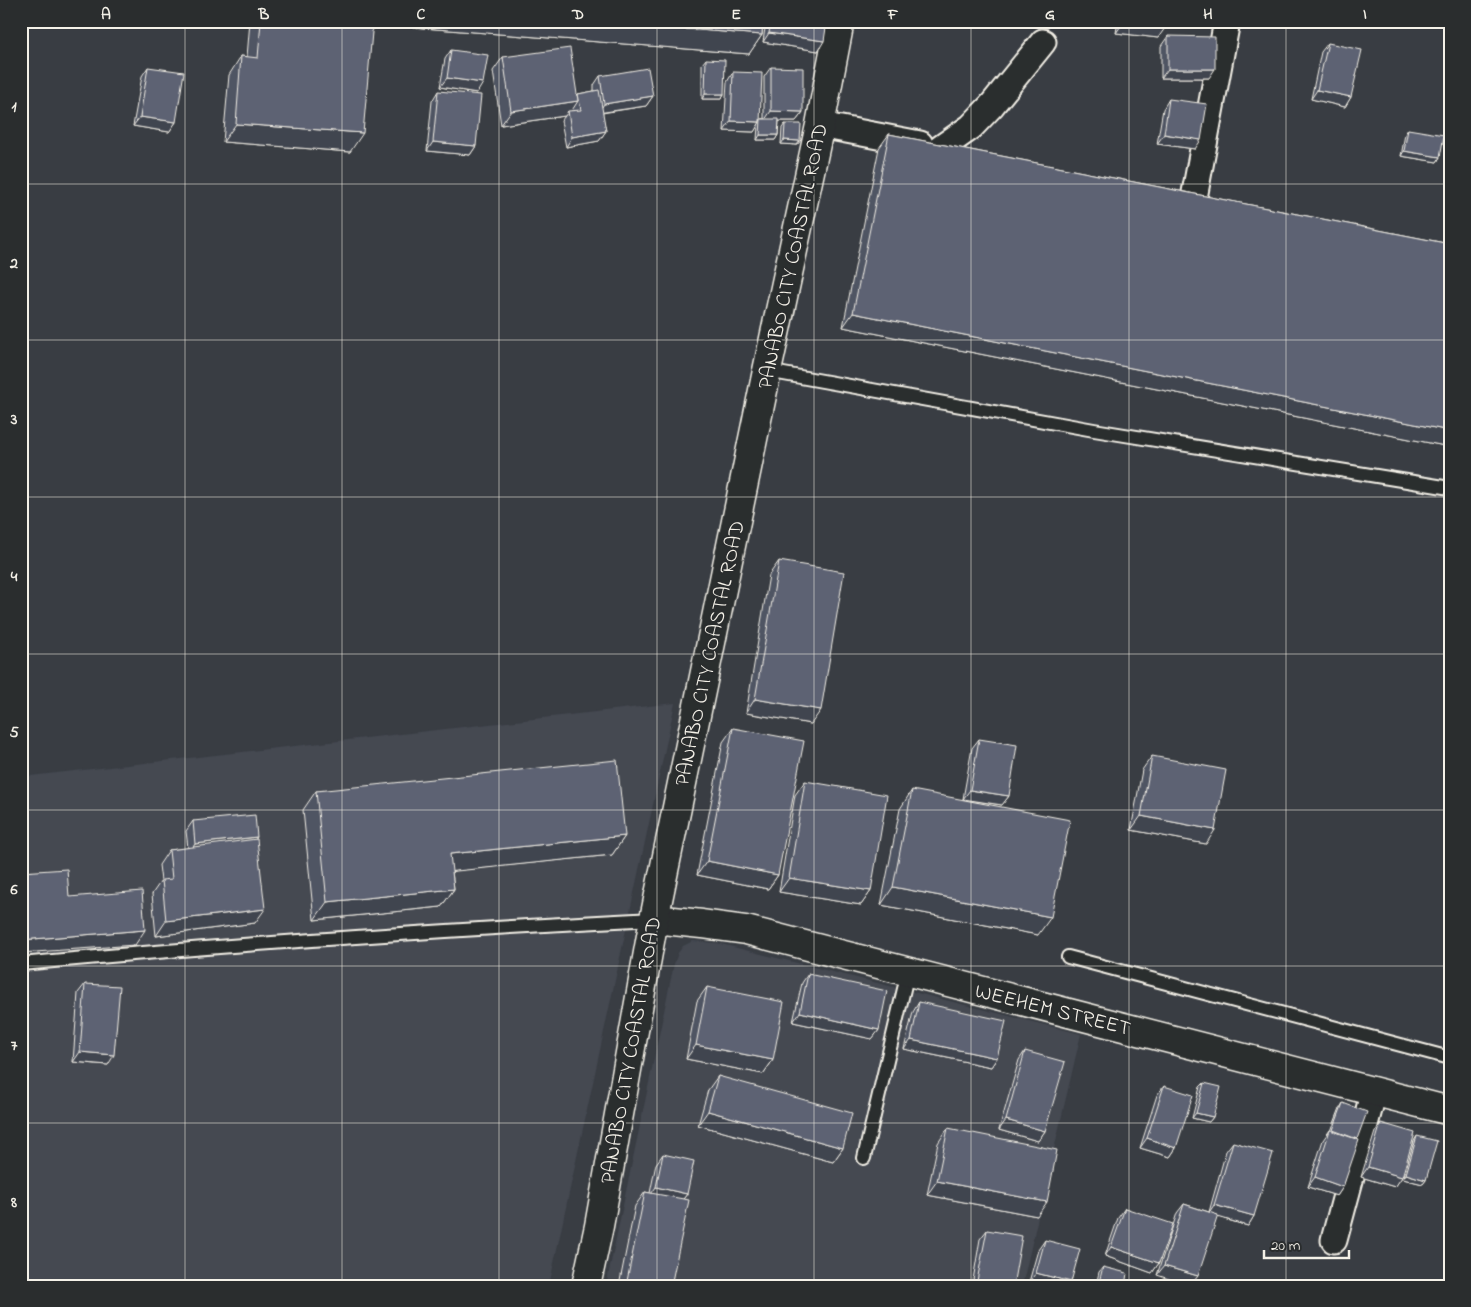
<svg xmlns="http://www.w3.org/2000/svg" width="1471" height="1307" font-family="'Indie Flower',sans-serif">
<style>
.built{fill:#444851}
.lines{fill:none;stroke-linecap:round;stroke-linejoin:round}
.lane-casing{stroke:#f4f1e8;stroke-width:16}
.street-casing{stroke:#f4f1e8;stroke-width:29}
.secondary-casing{stroke:#f4f1e8;stroke-width:31}
.lane{stroke:#2a2d2e;stroke-width:12}
.street{stroke:#2a2d2e;stroke-width:25}
.secondary{stroke:#2a2d2e;stroke-width:28}
.wall{fill:#505463;stroke:#f4f1e8}
.shaded-wall{fill:#414550;stroke:#f4f1e8}
.building{fill:#5d6273;stroke:#f4f1e8}
.grid{fill:none;stroke:#f4f1e8;stroke-width:1;stroke-opacity:0.55}
.labels{text-anchor:middle;stroke-width:4;stroke-linejoin:round;paint-order:stroke}
.street-label{font-size:21px;fill:#f4f1e8;stroke:#2a2d2e}
.neatline{fill:none;stroke:#f4f1e8;stroke-width:2}
.grid-label{font-size:16px;text-anchor:middle;font-weight:bold;fill:#f4f1e8}
</style>
<rect width="100%" height="100%" fill="#393d43"/>
<filter id="ink" filterUnits="userSpaceOnUse"><feTurbulence type="fractalNoise" baseFrequency=".02" numOctaves="2"/><feDisplacementMap in="SourceGraphic" scale="10" xChannelSelector="R" yChannelSelector="G"/><feConvolveMatrix kernelMatrix="1 2 1 2 8 2 1 2 1" color-interpolation-filters="sRGB"/></filter>
<g filter="url(#ink)">
<g class="built">
<polygon points="675,703 549,1286 21,1286 21,777"/>
<polygon points="693,941 717,943 1081,1034 1022,1286 606,1286 674,964 678,953 683,946"/>
</g>
<g class="lines">
<defs>
<g id="lane">
<polyline points="767,371 1094,430 1450,488"/>
<polyline points="1068,957 1450,1058"/>
<path d="M21 964C231 944 443 930 654 919"/>
<polyline points="864,1158 908,972"/>
</g>
<g id="street">
<polyline points="820,125 920,144"/>
<polyline points="941,148 971,127 992,105 1043,42"/>
<polyline points="1194,198 1227,21"/>
<polyline points="1334,1240 1374,1091"/>
</g>
<g id="secondary">
<polyline points="654,919 702,924 746,930 1450,1111"/>
<polyline points="586,1286 599,1226 654,919 767,371 820,125 840,21"/>
</g>
</defs>
<use href="#lane" class="lane-casing"/>
<use href="#street" class="street-casing"/>
<use href="#secondary" class="secondary-casing"/>
<use href="#lane" class="lane"/>
<use href="#street" class="street"/>
<use href="#secondary" class="secondary"/>
</g>
<g class="wall">
<polygon points="250,21 763,21 762,35 749,54 373,24 350,152 223,142 229,75 241,56 247,57"/>
<polygon points="766,21 827,21 818,51 763,42"/>
<polygon points="1118,21 1165,21 1158,38 1116,33"/>
<polygon points="1168,36 1209,78 1161,78 1161,46"/>
<polygon points="1328,43 1351,97 1345,107 1311,99 1321,52"/>
<polygon points="451,50 477,93 440,87 445,59"/>
<polygon points="503,57 577,95 578,94 594,91 594,85 600,76 653,96 646,106 602,113 606,131 599,141 566,147 561,121 565,116 501,125 493,71"/>
<polygon points="706,59 724,94 721,99 702,99 702,64"/>
<polygon points="148,67 176,122 169,132 133,126 142,76"/>
<polygon points="771,67 803,112 796,121 779,121 778,135 775,140 757,140 758,125 754,132 724,131 727,82 733,72 760,121 761,119 764,119 764,77"/>
<polygon points="438,91 476,146 470,155 427,151 432,101"/>
<polygon points="1169,99 1195,149 1157,144 1163,109"/>
<polygon points="785,124 800,141 797,145 781,144 782,128"/>
<polygon points="1408,129 1440,157 1437,162 1401,156 1405,134"/>
<polygon points="889,134 1450,244 1450,447 843,327 879,148"/>
<polygon points="779,561 811,724 746,713 769,575"/>
<polygon points="733,728 778,875 768,889 697,875 723,742"/>
<polygon points="979,739 1009,796 1002,805 963,799 972,748"/>
<polygon points="1152,756 1206,844 1131,830 1142,770"/>
<polygon points="805,781 871,891 861,905 779,892 795,795"/>
<polygon points="912,790 1038,935 881,905 900,809"/>
<polygon points="316,791 625,836 612,855 452,871 454,889 441,907 314,920 303,810"/>
<polygon points="193,821 256,839 255,923 156,936 152,894 161,881 159,865 169,850 188,848 186,831"/>
<polygon points="808,974 879,1030 872,1039 793,1022 802,983"/>
<polygon points="85,984 108,1065 73,1062 78,993"/>
<polygon points="707,987 773,1060 763,1074 686,1059 697,1001"/>
<polygon points="919,1002 997,1058 991,1067 904,1049 913,1012"/>
<polygon points="1025,1051 1045,1131 1038,1141 999,1130 1019,1060"/>
<polygon points="718,1076 843,1148 833,1162 698,1125 708,1090"/>
<polygon points="1204,1083 1213,1117 1209,1122 1192,1118 1200,1087"/>
<polygon points="1164,1086 1176,1148 1170,1157 1140,1148 1157,1095"/>
<polygon points="1343,1103 1357,1139 1343,1187 1337,1196 1308,1187 1323,1140 1330,1130 1331,1131 1340,1108"/>
<polygon points="1381,1123 1402,1177 1395,1187 1361,1177 1375,1132"/>
<polygon points="948,1128 1037,1216 927,1195 938,1143"/>
<polygon points="1417,1136 1426,1180 1423,1184 1403,1179 1414,1141"/>
<polygon points="1233,1142 1254,1216 1248,1226 1217,1217 1157,1275 1177,1213 1184,1204 1209,1212 1226,1151"/>
<polygon points="663,1154 687,1194 683,1199 671,1286 619,1286 635,1206 645,1192 650,1193 656,1164"/>
<polygon points="1450,1189 1450,1204 1446,1204"/>
<polygon points="1125,1208 1159,1263 1152,1273 1105,1256 1118,1218"/>
<polygon points="987,1230 1013,1286 972,1286 980,1239"/>
<polygon points="1045,1240 1069,1286 1043,1286 1029,1282 1038,1250"/>
<polygon points="1103,1267 1125,1286 1096,1286 1099,1272"/>
</g>
<g class="shaded-wall">
<polygon points="363,21 584,21 762,35 749,54 361,23"/>
<polygon points="1123,23 1165,28 1158,38 1116,33"/>
<polygon points="769,33 824,41 818,51 763,42"/>
<polygon points="1168,69 1215,69 1209,78 1161,78"/>
<polygon points="447,78 483,83 477,93 440,87"/>
<polygon points="1317,90 1351,97 1345,107 1311,99"/>
<polygon points="705,94 724,94 721,99 702,99"/>
<polygon points="653,96 646,106 598,113 604,104"/>
<polygon points="578,101 569,115 568,111 565,116 501,125 511,111"/>
<polygon points="771,111 803,112 796,121 764,121"/>
<polygon points="140,117 176,122 169,132 133,126"/>
<polygon points="731,121 760,122 754,132 724,131"/>
<polygon points="236,124 363,133 350,152 223,142"/>
<polygon points="606,131 599,141 566,147 572,137"/>
<polygon points="1164,134 1201,140 1195,149 1157,144"/>
<polygon points="760,135 778,135 775,140 757,140"/>
<polygon points="784,140 800,141 797,145 781,144"/>
<polygon points="433,142 476,146 470,155 427,151"/>
<polygon points="1404,151 1440,157 1437,162 1401,156"/>
<polygon points="853,313 1450,431 1450,447 843,327"/>
<polygon points="755,699 821,710 811,724 746,713"/>
<polygon points="970,790 1009,796 1002,805 963,799"/>
<polygon points="1141,816 1215,830 1206,844 1131,830"/>
<polygon points="625,836 612,855 437,873 450,854"/>
<polygon points="257,837 251,847 189,853 195,844"/>
<polygon points="707,861 778,875 768,889 697,875"/>
<polygon points="789,878 871,891 861,905 779,892"/>
<polygon points="893,887 1051,917 1038,935 881,905"/>
<polygon points="454,889 441,907 314,920 327,902"/>
<polygon points="265,909 255,923 156,936 166,921"/>
<polygon points="145,930 135,945 21,953 21,940"/>
<polygon points="800,1012 879,1030 872,1039 793,1022"/>
<polygon points="911,1040 997,1058 991,1067 904,1049"/>
<polygon points="696,1045 773,1060 763,1074 686,1059"/>
<polygon points="80,1052 114,1055 108,1065 73,1062"/>
<polygon points="708,1111 843,1148 833,1162 698,1125"/>
<polygon points="1196,1113 1213,1117 1209,1122 1192,1118"/>
<polygon points="1006,1120 1045,1131 1038,1141 999,1130"/>
<polygon points="1147,1138 1176,1148 1170,1157 1140,1148"/>
<polygon points="1368,1167 1402,1177 1395,1187 1361,1177"/>
<polygon points="1406,1174 1426,1180 1423,1184 1403,1179"/>
<polygon points="1315,1177 1343,1187 1337,1196 1308,1187"/>
<polygon points="937,1181 1047,1202 1037,1216 927,1195"/>
<polygon points="656,1187 687,1194 680,1203 649,1197"/>
<polygon points="1450,1198 1450,1204 1446,1204"/>
<polygon points="1214,1205 1254,1216 1248,1226 1208,1214"/>
<polygon points="1111,1247 1159,1263 1152,1273 1105,1256"/>
<polygon points="1164,1266 1198,1276 1190,1286 1157,1275"/>
<polygon points="1036,1273 1071,1282 1069,1286 1043,1286 1029,1282"/>
</g>
<g class="building">
<polygon points="261,21 373,21 363,133 236,124 241,56 258,58"/>
<polygon points="584,21 763,21 762,35"/>
<polygon points="771,21 827,21 824,41 769,33"/>
<polygon points="1123,21 1165,21 1165,28 1123,23"/>
<polygon points="1168,36 1215,37 1215,69 1168,69"/>
<polygon points="1328,43 1362,50 1351,97 1317,90"/>
<polygon points="570,48 578,101 511,111 503,57"/>
<polygon points="451,50 488,55 483,83 447,78"/>
<polygon points="706,59 725,60 724,94 705,94"/>
<polygon points="148,67 184,72 176,122 140,117"/>
<polygon points="771,67 803,68 803,112 771,111"/>
<polygon points="648,68 653,96 604,104 600,76"/>
<polygon points="733,72 762,73 760,122 731,121"/>
<polygon points="599,90 606,131 572,137 568,111 581,110 578,94"/>
<polygon points="438,91 481,95 476,146 433,142"/>
<polygon points="1169,99 1207,104 1201,140 1164,134"/>
<polygon points="761,119 779,119 778,135 760,135"/>
<polygon points="785,124 801,124 800,141 784,140"/>
<polygon points="1408,129 1444,135 1440,157 1404,151"/>
<polygon points="889,134 1450,244 1450,431 853,313"/>
<polygon points="779,561 844,572 821,710 755,699"/>
<polygon points="733,728 804,741 778,875 707,861"/>
<polygon points="979,739 1017,745 1009,796 970,790"/>
<polygon points="1152,756 1226,770 1215,830 1141,816"/>
<polygon points="617,760 625,836 450,854 454,889 327,902 316,791"/>
<polygon points="805,781 887,795 871,891 789,878"/>
<polygon points="912,790 1070,820 1051,917 893,887"/>
<polygon points="255,815 257,837 195,844 193,821"/>
<polygon points="257,839 265,909 166,921 162,880 172,879 169,850"/>
<polygon points="67,869 69,897 142,891 145,930 21,940 21,872"/>
<polygon points="808,974 887,991 879,1030 800,1012"/>
<polygon points="85,984 120,986 114,1055 80,1052"/>
<polygon points="707,987 784,1002 773,1060 696,1045"/>
<polygon points="919,1002 1006,1021 997,1058 911,1040"/>
<polygon points="1025,1051 1065,1062 1045,1131 1006,1120"/>
<polygon points="718,1076 852,1113 843,1148 708,1111"/>
<polygon points="1204,1083 1221,1087 1213,1117 1196,1113"/>
<polygon points="1164,1086 1193,1095 1176,1148 1147,1138"/>
<polygon points="1343,1103 1367,1112 1357,1139 1333,1130"/>
<polygon points="1381,1123 1415,1133 1402,1177 1368,1167"/>
<polygon points="948,1128 1057,1150 1047,1202 937,1181"/>
<polygon points="1330,1130 1359,1140 1343,1187 1315,1177"/>
<polygon points="1417,1136 1437,1141 1426,1180 1406,1174"/>
<polygon points="1233,1142 1273,1153 1254,1216 1214,1205"/>
<polygon points="663,1154 694,1161 687,1194 656,1187"/>
<polygon points="645,1192 689,1200 671,1286 626,1286"/>
<polygon points="1184,1204 1218,1215 1198,1276 1164,1266"/>
<polygon points="1125,1208 1173,1224 1159,1263 1111,1247"/>
<polygon points="987,1230 1022,1236 1013,1286 976,1286"/>
<polygon points="1045,1240 1080,1249 1071,1282 1036,1273"/>
<polygon points="1103,1267 1127,1273 1125,1286 1098,1286"/>
</g>
</g>
<path class="grid" d="M185 21V1286M342 21V1286M499 21V1286M657 21V1286M814 21V1286M971 21V1286M1129 21V1286M1286 21V1286M21 184H1450M21 340H1450M21 497H1450M21 654H1450M21 810H1450M21 966H1450M21 1123H1450"/>
<g class="labels">
<g class="street-label">
<text transform="translate(792 256) rotate(-78)" y="7">PANABO CITY COASTAL ROAD</text>
<text transform="translate(709 653) rotate(-78)" y="7">PANABO CITY COASTAL ROAD</text>
<text transform="translate(1053 1009) rotate(14)" y="7">WEEHEM STREET</text>
<text transform="translate(630 1050) rotate(-80)" y="7">PANABO CITY COASTAL ROAD</text>
</g>
</g>
<rect width="1471" height="1307" fill="none" stroke="#2a2d2e" stroke-width="55"/>
<path d="M1264 1250v8h85v-8" fill="none" stroke="#f4f1e8" stroke-width="2.5"/>
<text x="1271" y="1250" font-size="15" fill="#f4f1e8" stroke="#2a2d2e" stroke-width="4" paint-order="stroke">20 m</text>
<rect x="28" y="28" width="1416" height="1252" class="neatline"/>
<g class="grid-label">
<text x="106" y="19">A</text>
<text x="264" y="19">B</text>
<text x="421" y="19">C</text>
<text x="578" y="19">D</text>
<text x="736" y="19">E</text>
<text x="893" y="19">F</text>
<text x="1050" y="19">G</text>
<text x="1208" y="19">H</text>
<text x="1365" y="19">I</text>
<text x="14" y="111">1</text>
<text x="14" y="268">2</text>
<text x="14" y="424">3</text>
<text x="14" y="581">4</text>
<text x="14" y="737">5</text>
<text x="14" y="894">6</text>
<text x="14" y="1050">7</text>
<text x="14" y="1207">8</text>
</g>
</svg>
